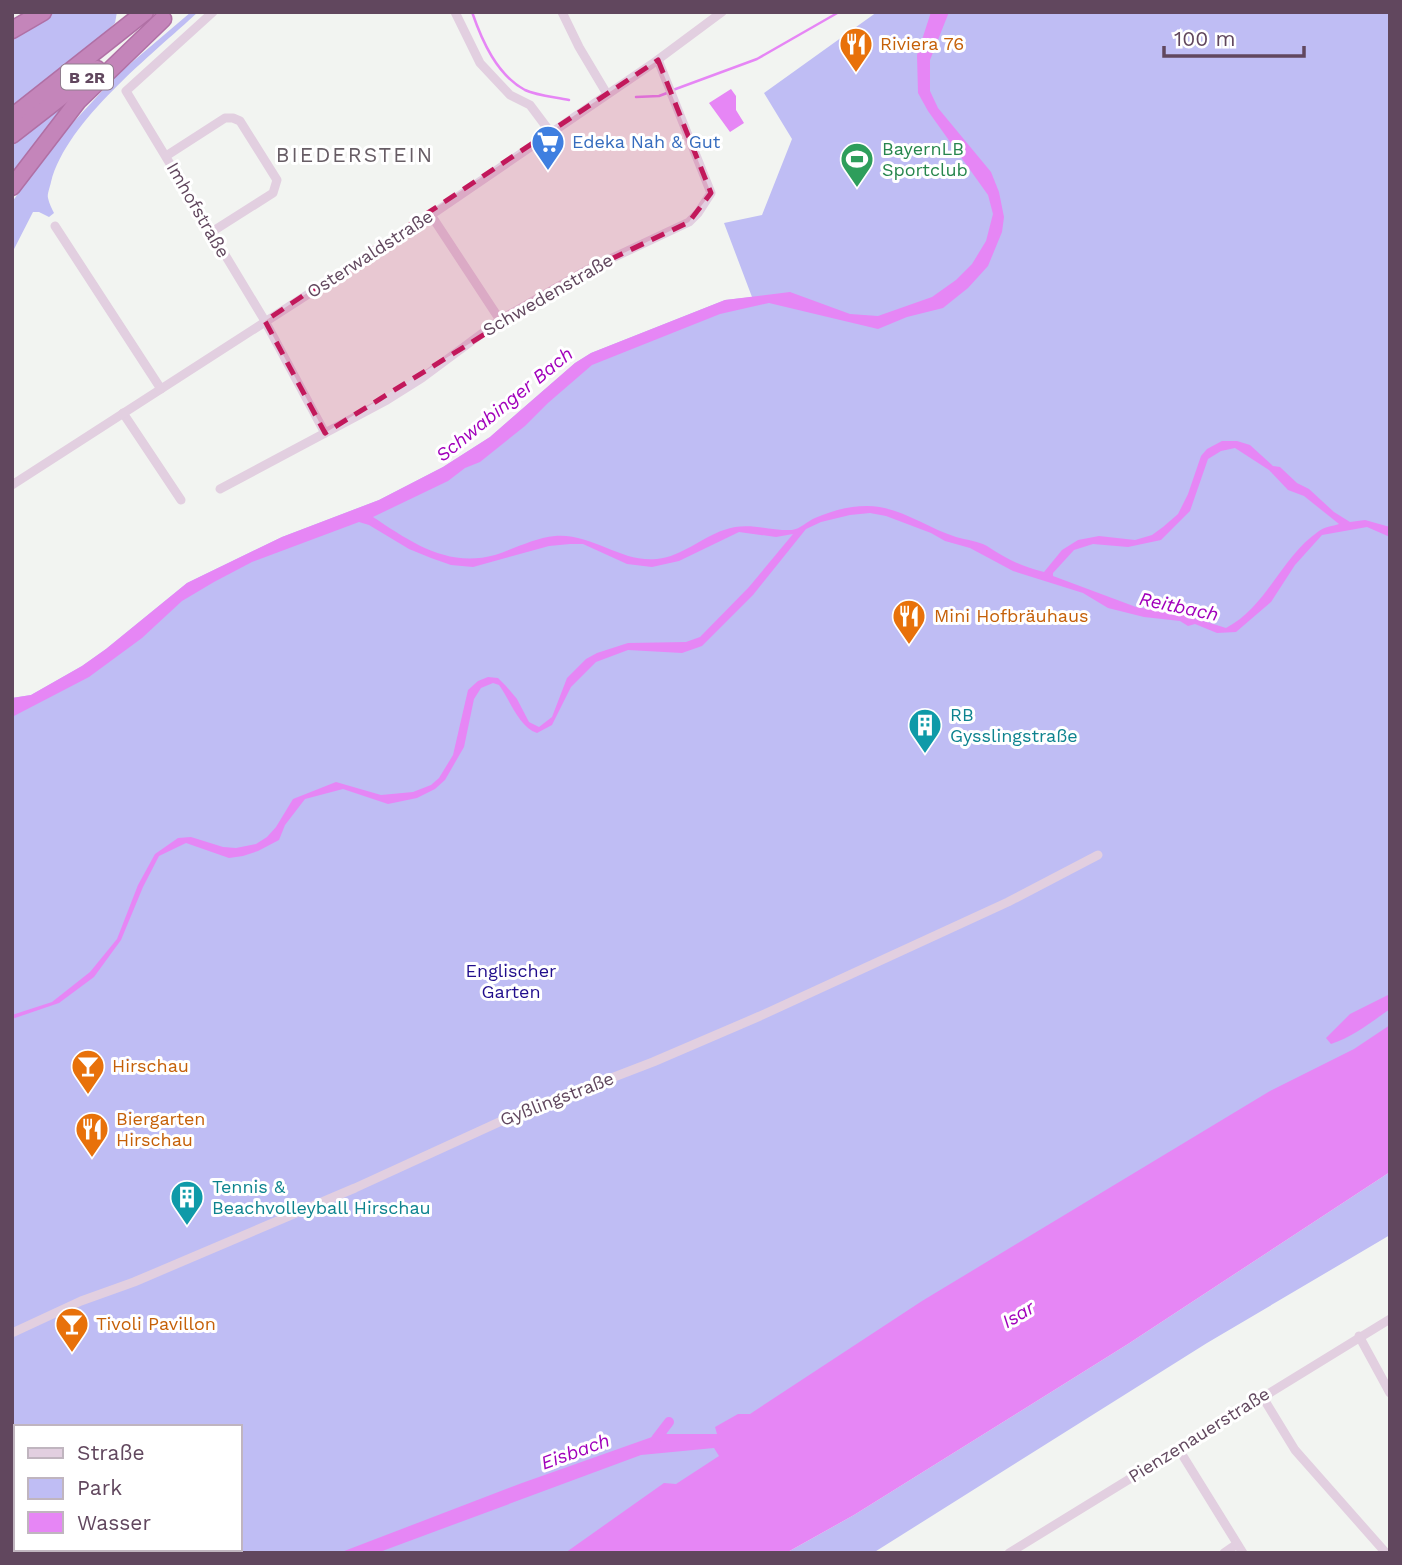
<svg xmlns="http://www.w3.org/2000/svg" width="1402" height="1565" font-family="'Work Sans',sans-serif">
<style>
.green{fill:#bfbdf4;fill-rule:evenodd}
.water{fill:#e686f5;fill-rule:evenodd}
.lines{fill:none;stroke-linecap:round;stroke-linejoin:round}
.stream{stroke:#e686f5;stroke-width:2.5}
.canal{stroke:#e686f5;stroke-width:10}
.highway-casing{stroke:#b070a5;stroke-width:19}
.street{stroke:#e2cfe0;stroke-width:9}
.highway{stroke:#c485ba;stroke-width:16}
.marked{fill:#c2185b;fill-opacity:0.2;stroke:#c2185b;stroke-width:5;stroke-dasharray:14 9;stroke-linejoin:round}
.labels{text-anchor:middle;stroke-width:6;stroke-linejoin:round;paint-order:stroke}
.shield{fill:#fff;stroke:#907e8e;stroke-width:2}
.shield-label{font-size:16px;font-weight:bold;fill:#61475e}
.food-label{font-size:18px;fill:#c56008;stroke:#fff;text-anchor:start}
.shop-label{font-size:18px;fill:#366cbe;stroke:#fff;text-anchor:start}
.leisure-label{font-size:18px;fill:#27864d;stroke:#fff;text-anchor:start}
.street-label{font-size:18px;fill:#61475e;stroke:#fff}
.culture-label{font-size:18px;fill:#0d838f;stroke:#fff;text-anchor:start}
.park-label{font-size:18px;fill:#210e8c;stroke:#fff}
.water-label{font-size:19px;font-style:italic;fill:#a100bb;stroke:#fff}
.quarter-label{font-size:21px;letter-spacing:2px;fill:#675d65;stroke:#fff}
</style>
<rect width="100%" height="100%" fill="#f2f4f1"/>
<g class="green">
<polygon points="55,12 117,12 115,23 105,33 12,107 12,38"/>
<path d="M191 12H198C152 55 67 120 51 182 50 187 47 194 48 198 49 203 52 209 54 213L49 217 39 212H33L12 253V202L56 141 117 75Z"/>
<path d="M877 12H1390V1034L575 1553H12V698L31 695 82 666 106 649 187 583 282 537 379 500 443 467 490 437 575 363 591 353 725 300 752 297 724 223 762 215 792 139 764 93ZM16 1427H240V1549H16Z"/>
<polygon points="75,97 12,179 12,146 34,129 34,125"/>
<polygon points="1390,1172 1390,1235 1207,1343 873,1553 786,1553 854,1515 1128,1344"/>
</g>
<g class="water">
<path d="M931 12H949L930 60V91L938 108 991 172 999 192 1004 217 1002 232 988 266 968 288 943 308 907 317 878 329 769 303 720 314 592 365 548 403 525 426 480 462 465 468 448 481 373 517C411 542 447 568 495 555 514 549 534 538 555 536 592 533 621 563 657 559 683 556 700 538 724 530 748 521 769 531 792 530 800 529 808 521 815 518 831 511 849 506 867 506 899 506 927 528 956 537 966 540 978 541 987 546 1005 558 1022 567 1044 572L1062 550 1078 540 1099 536 1135 540 1152 535 1163 527 1178 514 1188 494 1201 456 1207 449 1222 441H1237L1250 445 1273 466 1280 467 1297 483 1309 489 1334 512 1350 522 1365 520 1390 527V537L1367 527 1322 535 1295 565 1271 602 1236 632 1217 633 1195 624 1188 626 1180 621 1144 617 1108 608 1083 593 1013 571 970 548 945 541 931 533 886 516 870 513 850 515 821 522 806 529 753 595 702 646 682 653 628 650 596 662 571 687 552 725 537 733C519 727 510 700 499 685L493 683 481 688 474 699 464 747 445 780 435 789 417 798 388 804 343 789 305 799 285 825 279 840 258 851 243 856 229 858 186 843 159 856 143 887 121 940 94 977 59 1003 12 1019V1015L52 1002 90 972 117 939 138 885 155 854 178 838 191 837 223 847 236 848 256 844 267 837 276 827 293 799 336 782 381 795 413 792 431 785 439 778 453 755 468 690 478 681 488 677 498 678 506 686 517 699 529 722 539 727 552 717 567 678 586 659 597 653 628 643 686 642 700 637 749 587 793 534 776 537 739 532 679 561 652 567 627 564 583 544H570L549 546 473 567 451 565 431 558 409 549 369 525 359 522 252 562 214 582 182 601 142 638 89 677 12 717V698L31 695 82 666 106 649 187 583 282 537 379 500 443 467 490 437 575 363 591 353 725 300 790 292 850 314 878 316 932 297 956 280 972 264 986 241 993 214 988 195 928 111 918 93 917 55ZM1235 448 1269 470 1288 490 1304 496 1339 524C1333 526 1324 527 1319 531 1281 557 1267 607 1226 628L1178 613 1136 607 1053 576V573L1074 550 1093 544 1128 547 1161 540 1190 511 1208 459 1221 451Z"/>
<polygon points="731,89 736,96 736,110 744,123 730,132 709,103"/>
<path d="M1390 994V1009C1371 1022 1353 1037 1331 1044L1326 1038 1350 1014Z"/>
<polygon points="1390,1025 1390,1172 1128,1344 854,1515 786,1553 565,1553 664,1483 676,1484 719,1456 714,1448 641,1455 377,1553 339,1553 522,1483 652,1437 660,1429 667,1434 717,1434 715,1427 738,1414 750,1414 922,1301 1270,1091 1354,1049"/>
</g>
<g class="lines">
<g class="stream">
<path d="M472 12C482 41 497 75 525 90 538 96 556 97 569 100"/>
<polyline points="673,90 757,59 839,12"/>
<polyline points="636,97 659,96 667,93"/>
</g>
<polyline class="canal" points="656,1439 669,1422"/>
<defs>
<g id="highway">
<polyline points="12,30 43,12"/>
<polyline points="12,117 145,12"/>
<polyline points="12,135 97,69"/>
<polyline points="12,187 78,101 163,19"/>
</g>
</defs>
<use href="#highway" class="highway-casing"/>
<g class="street">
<polyline points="213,12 126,91 265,321 325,433"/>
<polyline points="455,12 480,63 510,95 530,105 551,133"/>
<polyline points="562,12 579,47 607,94"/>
<polyline points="166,156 225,118 233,118 240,121 277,180 273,193 210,233"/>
<polyline points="431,215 500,320"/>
<polyline points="55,226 161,389"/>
<polyline points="123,413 181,500"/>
<polyline points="12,485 431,215 652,64 722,12"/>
<polyline points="220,489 387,400 422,378 500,320 589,269 689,222 698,213 711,193 658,60"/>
<polyline points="12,1333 81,1301 134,1282 355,1188 510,1117 653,1062 760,1016 1008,902 1098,855"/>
<polyline points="1359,1336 1390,1393"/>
<polyline points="1262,1396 1295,1450 1386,1553"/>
<polyline points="1178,1448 1243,1553"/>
<polyline points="1009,1553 1390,1319"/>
<polyline points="1224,1553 1237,1544"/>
</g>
<use href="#highway" class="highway"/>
</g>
<path class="marked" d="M658 60 711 193 689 222 590 269 325 433 265 321Z"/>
<defs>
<symbol id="restaurant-pin" viewBox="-11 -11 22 30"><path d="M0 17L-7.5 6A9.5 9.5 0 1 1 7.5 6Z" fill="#e8710a" stroke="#fff"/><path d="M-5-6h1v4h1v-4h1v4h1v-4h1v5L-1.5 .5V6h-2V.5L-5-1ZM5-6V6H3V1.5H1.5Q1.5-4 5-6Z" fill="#fff"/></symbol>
<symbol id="supermarket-pin" viewBox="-11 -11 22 30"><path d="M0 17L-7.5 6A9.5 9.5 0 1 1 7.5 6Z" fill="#3f7fe0" stroke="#fff"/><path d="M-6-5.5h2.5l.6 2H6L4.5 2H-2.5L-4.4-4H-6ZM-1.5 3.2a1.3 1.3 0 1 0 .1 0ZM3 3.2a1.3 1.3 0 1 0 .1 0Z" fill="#fff"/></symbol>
<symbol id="stadium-pin" viewBox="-11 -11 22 30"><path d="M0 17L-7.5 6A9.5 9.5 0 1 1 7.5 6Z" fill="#2e9e5b" stroke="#fff"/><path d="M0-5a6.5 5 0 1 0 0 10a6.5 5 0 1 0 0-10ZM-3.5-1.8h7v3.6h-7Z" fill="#fff"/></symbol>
<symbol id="building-pin" viewBox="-11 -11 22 30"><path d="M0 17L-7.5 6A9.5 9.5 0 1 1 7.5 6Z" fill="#0f9aa8" stroke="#fff"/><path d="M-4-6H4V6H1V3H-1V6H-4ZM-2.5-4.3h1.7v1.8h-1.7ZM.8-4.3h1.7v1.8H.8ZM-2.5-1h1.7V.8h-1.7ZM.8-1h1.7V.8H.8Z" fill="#fff"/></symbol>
<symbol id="bar-pin" viewBox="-11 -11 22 30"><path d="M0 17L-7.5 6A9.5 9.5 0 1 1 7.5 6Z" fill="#e8710a" stroke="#fff"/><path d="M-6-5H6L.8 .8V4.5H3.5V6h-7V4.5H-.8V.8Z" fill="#fff"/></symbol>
</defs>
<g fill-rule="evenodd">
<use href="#restaurant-pin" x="837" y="25" width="38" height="52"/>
<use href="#supermarket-pin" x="529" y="123" width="38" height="52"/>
<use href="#stadium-pin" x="838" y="140" width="38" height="52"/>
<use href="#restaurant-pin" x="890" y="597" width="38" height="52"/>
<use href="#building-pin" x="906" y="706" width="38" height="52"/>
<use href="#bar-pin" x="69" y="1047" width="38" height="52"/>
<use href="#restaurant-pin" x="73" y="1110" width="38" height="52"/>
<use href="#building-pin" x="168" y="1178" width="38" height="52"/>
<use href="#bar-pin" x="53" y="1305" width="38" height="52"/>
</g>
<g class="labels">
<rect class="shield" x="61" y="64.5" width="52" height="25" rx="5"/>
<g class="shield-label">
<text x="87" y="83">B 2R</text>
</g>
<g class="food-label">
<text x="880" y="50">Riviera 76</text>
<text x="934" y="622">Mini Hofbräuhaus</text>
<text x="112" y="1072">Hirschau</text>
<text x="116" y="1125">Biergarten<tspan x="116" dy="21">Hirschau</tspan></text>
<text x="96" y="1330">Tivoli Pavillon</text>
</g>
<g class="shop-label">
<text x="572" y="148">Edeka Nah &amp; Gut</text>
</g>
<g class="leisure-label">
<text x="882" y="155">BayernLB<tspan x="882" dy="21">Sportclub</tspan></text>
</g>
<g class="street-label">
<text transform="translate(198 210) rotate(60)" y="6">Imhofstraße</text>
<text transform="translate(370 254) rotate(-33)" y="6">Osterwaldstraße</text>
<text transform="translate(548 295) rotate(-30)" y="6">Schwedenstraße</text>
<text transform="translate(557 1099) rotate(-21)" y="6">Gyßlingstraße</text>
<text transform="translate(1199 1435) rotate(-32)" y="6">Pienzenauerstraße</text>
</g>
<g class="culture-label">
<text x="950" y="721">RB<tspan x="950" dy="21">Gysslingstraße</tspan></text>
<text x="212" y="1193">Tennis &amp;<tspan x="212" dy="21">Beachvolleyball Hirschau</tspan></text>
</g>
<g class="park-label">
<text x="511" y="977">Englischer<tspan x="511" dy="21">Garten</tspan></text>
</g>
<g class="water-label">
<text transform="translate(504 404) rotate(-39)" y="7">Schwabinger Bach</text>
<text transform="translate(1179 606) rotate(12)" y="7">Reitbach</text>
<text transform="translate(1018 1314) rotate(-31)" y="7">Isar</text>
<text transform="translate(575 1451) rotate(-20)" y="7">Eisbach</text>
</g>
<g class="quarter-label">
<text x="355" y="162">BIEDERSTEIN</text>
</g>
</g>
<rect width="1402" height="1565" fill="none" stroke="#61475e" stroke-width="28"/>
<rect x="14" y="1425" width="228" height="126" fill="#ffffff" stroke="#c0b5bf" stroke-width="2"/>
<rect x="28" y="1448" width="35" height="10" fill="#e2cfe0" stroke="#c0b5bf" stroke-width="2"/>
<text x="77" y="1460" font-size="21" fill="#61475e">Straße</text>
<rect x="28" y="1478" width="35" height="21" fill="#bfbdf4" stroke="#c0b5bf" stroke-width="2"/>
<text x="77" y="1495" font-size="21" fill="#61475e">Park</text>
<rect x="28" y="1512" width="35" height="21" fill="#e686f5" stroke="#c0b5bf" stroke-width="2"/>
<text x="77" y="1530" font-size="21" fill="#61475e">Wasser</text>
<path d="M1164 46v10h140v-10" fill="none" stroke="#61475e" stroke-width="3.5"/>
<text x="1174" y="46" font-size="21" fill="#61475e" stroke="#ffffff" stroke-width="5" paint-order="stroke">100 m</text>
</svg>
